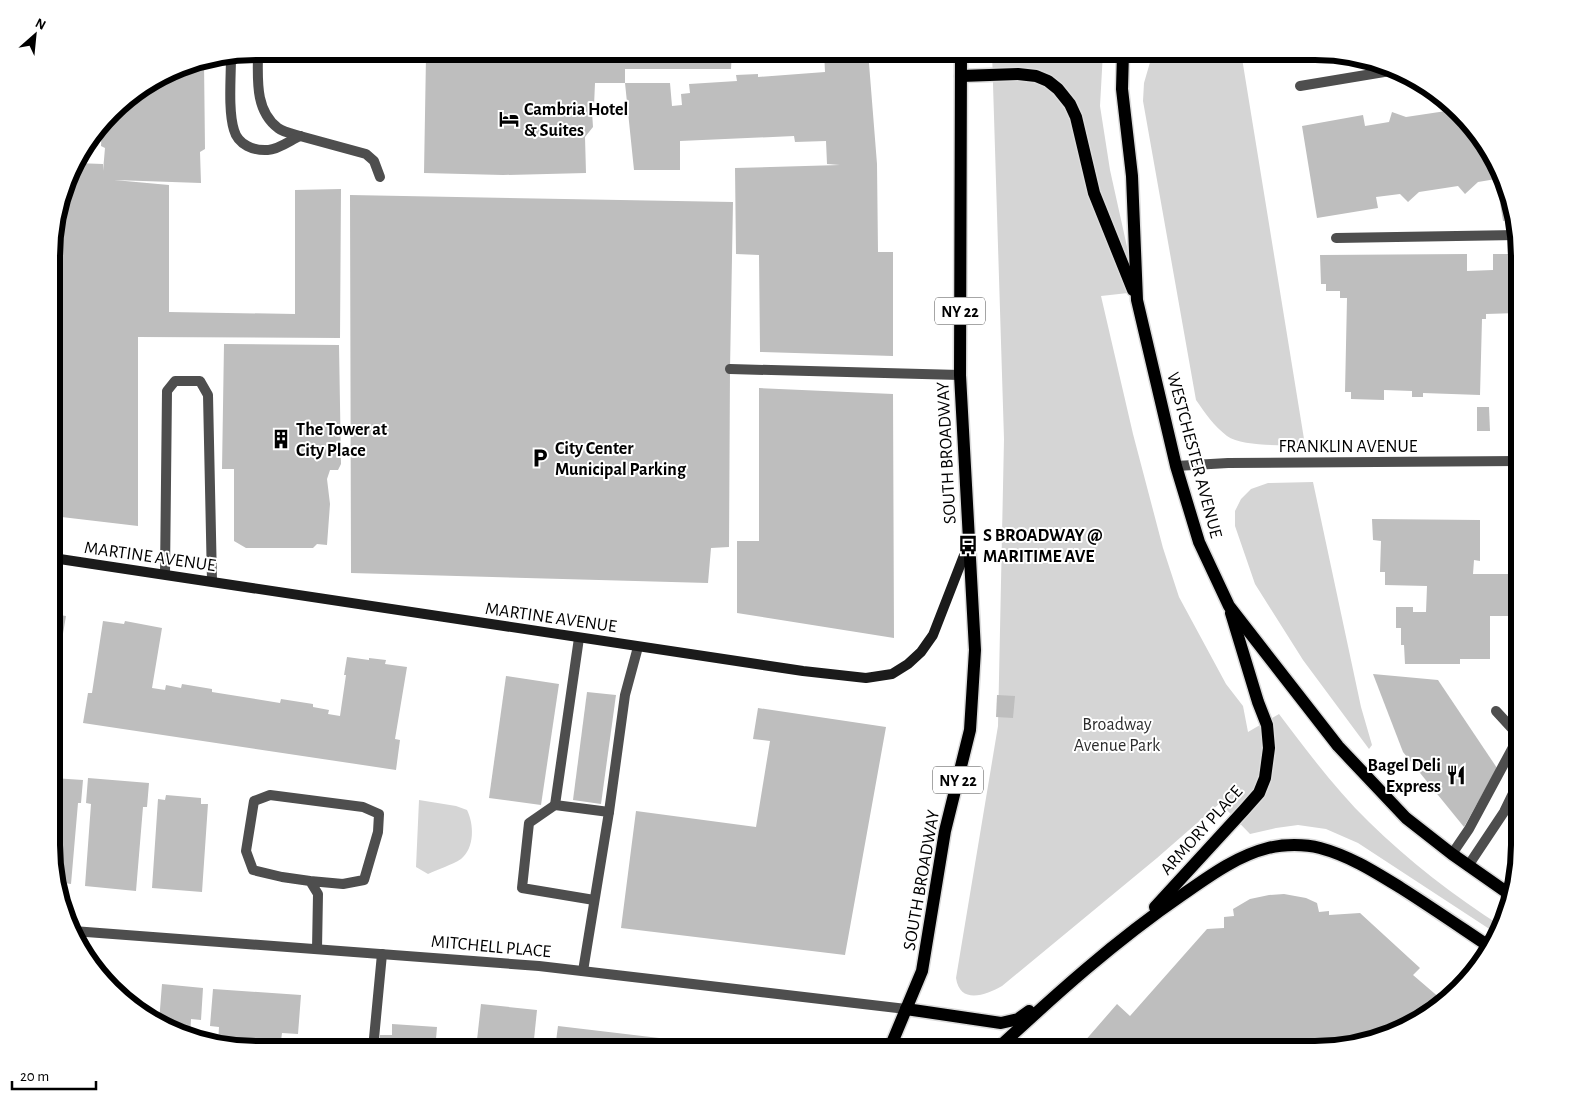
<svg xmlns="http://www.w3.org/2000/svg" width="1571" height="1101" font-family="'Alegreya Sans',sans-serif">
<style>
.green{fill:#d5d5d5}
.building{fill:#bebebe}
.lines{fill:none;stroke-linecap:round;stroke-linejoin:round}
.primary-casing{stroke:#dbdbdb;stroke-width:15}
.service{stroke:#4e4e4e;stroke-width:10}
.minor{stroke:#4e4e4e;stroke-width:10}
.tertiary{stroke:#4e4e4e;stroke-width:10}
.secondary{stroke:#1b1b1b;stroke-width:10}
.primary{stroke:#000;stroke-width:12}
.labels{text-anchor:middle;stroke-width:4;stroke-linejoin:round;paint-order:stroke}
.shield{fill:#fff;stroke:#4c4c4c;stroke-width:1}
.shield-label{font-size:16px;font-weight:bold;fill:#000}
.poi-label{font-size:18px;font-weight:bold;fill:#000;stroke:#fff;text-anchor:start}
.street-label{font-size:18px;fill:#000;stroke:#fff}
.park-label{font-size:18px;fill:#2c2c2c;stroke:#fff}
.rim{fill:none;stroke:#000;stroke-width:6}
</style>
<rect width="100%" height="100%" fill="#fff"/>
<g class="green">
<path d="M992 52H1103L1100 106 1110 170 1137 292 1101 296 1133 434 1163 548 1179 597 1226 684 1243 706 1248 732 1279 714C1307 751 1336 790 1369 822 1409 861 1454 896 1501 926L1497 934 1358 843 1326 829 1298 825 1276 828 1250 834 1220 803 1157 858 1002 986C986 995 960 1005 956 978L998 726 1004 439Z"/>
<path d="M1153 52H1241L1305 445C1286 445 1242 447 1227 436 1214 426 1205 413 1196 400L1143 101 1144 83Z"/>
<polygon points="1313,482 1361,707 1372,745 1369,749 1303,660 1255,584 1235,526 1235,511 1241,499 1251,489 1268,483"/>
<path d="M419 800 456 806 467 810C474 824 475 848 461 859 452 865 438 869 428 874L416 867Z"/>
</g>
<g class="building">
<polygon points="296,51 732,51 731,69 625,69 625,83 595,83 594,106 592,112 593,127 585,137 586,173 503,175 424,173 426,56 361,54 361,62 296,61"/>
<polygon points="824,51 868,51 877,164 878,252 893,252 893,356 760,352 759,255 736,254 735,168 840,165 827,164 826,141 795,142 794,136 680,141 680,170 634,170 625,83 670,83 672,106 682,105 681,94 690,93 689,84 737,81 736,75 758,74 758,77 825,72"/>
<polygon points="204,62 205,149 200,152 201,183 114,180 169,185 169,312 295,314 295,190 341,189 340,338 138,337 138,526 53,516 53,230 73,165 75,163 103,164 103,171 105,148 101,146 102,127 121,102 178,67"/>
<polygon points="1449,105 1498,165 1513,220 1503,221 1496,179 1478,182 1465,194 1458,186 1419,192 1408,202 1400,194 1376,197 1378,208 1317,218 1302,126 1363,115 1365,126 1389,122 1392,112 1406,117 1446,111"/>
<polygon points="350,195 733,202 730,369 729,547 711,548 708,583 351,573"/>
<polygon points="1467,254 1467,271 1493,270 1493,254 1519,254 1519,318 1518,318 1518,313 1486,314 1486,319 1482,319 1480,395 1423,393 1423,397 1412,397 1412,391 1384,390 1384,400 1351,399 1351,392 1345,392 1347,298 1340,298 1340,291 1326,291 1326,284 1321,284 1320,255"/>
<polygon points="224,344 339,345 341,464 338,470 330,470 327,479 330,504 327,545 317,544 313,548 246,548 234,541 234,469 222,469"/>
<polygon points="759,388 893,394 894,638 737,613 737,541 759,541"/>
<polygon points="1477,407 1489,407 1490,431 1477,431"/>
<polygon points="1372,519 1480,520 1480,561 1474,560 1473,574 1519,574 1519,616 1490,616 1490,659 1460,659 1460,664 1405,664 1404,645 1401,645 1401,628 1396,628 1396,607 1413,607 1413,612 1426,612 1427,586 1385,585 1385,572 1380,572 1381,541 1373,540"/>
<polygon points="53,614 66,616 58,663 53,663"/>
<polygon points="103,621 124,624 125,621 162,628 152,688 165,690 166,685 181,688 182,684 212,689 212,692 280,703 281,699 313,704 313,707 329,710 328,714 340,716 346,675 344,675 347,657 369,660 369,658 386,660 385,664 407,667 395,739 400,740 396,770 83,723 88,693 92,693"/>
<polygon points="1373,674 1438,680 1497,768 1464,827 1403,752"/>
<polygon points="506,676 559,684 541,805 489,798"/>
<polygon points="587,692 616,695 601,804 573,800"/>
<polygon points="997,695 1015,696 1013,718 996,717"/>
<polygon points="758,708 886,727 845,955 621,928 636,811 756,827 770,741 753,739"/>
<polygon points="53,778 83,780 81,803 78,803 71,884 57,882 53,871"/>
<polygon points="88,778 149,783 147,807 143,807 136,891 85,886 91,804 86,803"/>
<polygon points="166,795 201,798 201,804 208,804 202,892 152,888 158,799 165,800"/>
<polygon points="1516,818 1519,819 1519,844 1508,840"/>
<polygon points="1284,894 1306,898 1317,903 1319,912 1329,911 1329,915 1360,913 1420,968 1413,975 1441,999 1406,1028 1315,1050 1077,1050 1117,1004 1130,1016 1207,929 1224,928 1224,917 1234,916 1233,909 1250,899 1269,895"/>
<polygon points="162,984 203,988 201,1020 191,1019 190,1039 159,1022"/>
<polygon points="213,989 301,995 298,1034 282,1033 280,1049 243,1049 218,1044 219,1027 210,1026"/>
<polygon points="481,1004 537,1010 533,1049 476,1049"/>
<polygon points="392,1024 437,1027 436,1039 448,1040 447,1049 379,1049 380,1035 392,1035"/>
<polygon points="558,1026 735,1047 736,1039 773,1044 773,1050 555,1049"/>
</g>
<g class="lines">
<defs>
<g id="primary">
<polyline points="1123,52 1122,89 1132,176 1137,300 1176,466 1199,542 1229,606 1338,746 1406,818 1452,854 1512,896"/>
<polyline points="961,76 1018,74 1036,76 1048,81 1058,89 1070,104 1076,117 1094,193 1133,290"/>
<polyline points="1155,907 1244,810 1259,793 1265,778 1269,748 1267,725 1258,702 1231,613"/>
<polyline points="906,1009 1001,1023 1018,1019 1029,1011"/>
<polyline points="889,1050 922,971 945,831 970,730 975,650 960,375 961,52"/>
<path d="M996 1050C1056 994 1115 941 1182 895 1208 877 1236 856 1268 848 1284 844 1305 844 1320 848 1350 856 1375 872 1401 888 1431 907 1460 927 1490 947"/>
</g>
</defs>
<use href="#primary" class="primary-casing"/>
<g class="service">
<polyline points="1300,86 1396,70"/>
<polyline points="300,136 366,154 374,161 380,177"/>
<polyline points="1336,238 1517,235"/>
<polyline points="730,369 960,375"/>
<polyline points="165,574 167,391 175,381 200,381 208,395 212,581"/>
<polyline points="579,638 555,805 609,812"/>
<polyline points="555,805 529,823 522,888 594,900"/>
<polyline points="1452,854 1469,829 1519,736 1496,711"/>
<polyline points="1468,866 1504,812 1519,781"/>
<polyline points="310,881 343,884 364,880 378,832 379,814 363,807 270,795 254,801 246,851 253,870 282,877 310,881 318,894 317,949"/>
<polyline points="583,971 609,812 625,695 638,647"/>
<polyline points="373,1049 382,954"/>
</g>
<g class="minor">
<path d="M258 51C258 77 254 110 278 128 283 132 293 134 300 136"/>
<path d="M231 56C231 77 228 111 234 130 238 145 254 151 268 150 278 150 291 140 300 136"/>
<polyline points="1176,466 1228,463 1519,461"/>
</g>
<polyline class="tertiary" points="73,931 539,966 906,1009"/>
<polyline class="secondary" points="53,558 803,671 866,678 892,674 908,664 921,652 933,635 968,545"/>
<use href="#primary" class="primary"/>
</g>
<defs>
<symbol id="hotel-bare" viewBox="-9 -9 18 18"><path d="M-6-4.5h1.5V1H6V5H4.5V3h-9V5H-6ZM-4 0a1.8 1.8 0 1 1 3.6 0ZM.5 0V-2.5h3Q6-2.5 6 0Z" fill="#000" stroke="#fff" stroke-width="2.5" paint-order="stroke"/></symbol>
<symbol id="building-bare" viewBox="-9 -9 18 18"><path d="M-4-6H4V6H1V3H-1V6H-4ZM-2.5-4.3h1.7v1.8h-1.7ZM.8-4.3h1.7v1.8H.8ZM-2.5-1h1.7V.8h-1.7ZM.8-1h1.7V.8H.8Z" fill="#000" stroke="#fff" stroke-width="2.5" paint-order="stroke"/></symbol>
<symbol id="parking-bare" viewBox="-9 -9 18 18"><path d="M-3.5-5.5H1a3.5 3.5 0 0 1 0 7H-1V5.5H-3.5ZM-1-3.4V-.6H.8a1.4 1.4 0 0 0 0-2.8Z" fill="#000" stroke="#fff" stroke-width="2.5" paint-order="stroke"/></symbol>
<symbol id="bus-bare" viewBox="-9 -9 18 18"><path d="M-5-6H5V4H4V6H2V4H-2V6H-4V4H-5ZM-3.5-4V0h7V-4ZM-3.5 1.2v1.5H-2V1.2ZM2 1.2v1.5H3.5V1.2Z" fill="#000" stroke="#fff" stroke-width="2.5" paint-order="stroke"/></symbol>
<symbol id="restaurant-bare" viewBox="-9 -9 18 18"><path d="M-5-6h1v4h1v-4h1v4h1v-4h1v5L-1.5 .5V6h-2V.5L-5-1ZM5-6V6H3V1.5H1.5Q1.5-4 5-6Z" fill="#000" stroke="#fff" stroke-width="2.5" paint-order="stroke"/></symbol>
</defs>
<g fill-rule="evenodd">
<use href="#hotel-bare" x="495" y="105" width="28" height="28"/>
<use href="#building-bare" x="267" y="425" width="28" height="28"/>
<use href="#parking-bare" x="526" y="444" width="28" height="28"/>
<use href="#bus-bare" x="954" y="531" width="28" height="28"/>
<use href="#restaurant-bare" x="1442" y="761" width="28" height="28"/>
</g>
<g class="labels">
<g class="shield">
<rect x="935" y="297.5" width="50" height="27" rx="4"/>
<rect x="933" y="766.5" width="50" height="27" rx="4"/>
</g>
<g class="shield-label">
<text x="960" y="317">NY 22</text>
<text x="958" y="786">NY 22</text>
</g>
<g class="poi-label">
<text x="524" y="115">Cambria Hotel<tspan x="524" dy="21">&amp; Suites</tspan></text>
<text x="296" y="435">The Tower at<tspan x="296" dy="21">City Place</tspan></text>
<text x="555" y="454">City Center<tspan x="555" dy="21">Municipal Parking</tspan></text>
<text x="983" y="541">S BROADWAY @<tspan x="983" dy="21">MARITIME AVE</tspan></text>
<text x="1441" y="771" text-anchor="end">Bagel Deli<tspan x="1441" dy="21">Express</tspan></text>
</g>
<g class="street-label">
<text x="1348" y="452">FRANKLIN AVENUE</text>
<text transform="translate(946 453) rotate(-93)" y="6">SOUTH BROADWAY</text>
<text transform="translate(1195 455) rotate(75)" y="6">WESTCHESTER AVENUE</text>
<text transform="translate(150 556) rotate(8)" y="6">MARTINE AVENUE</text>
<text transform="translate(551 617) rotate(8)" y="6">MARTINE AVENUE</text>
<text transform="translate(1201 830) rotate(-48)" y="6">ARMORY PLACE</text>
<text transform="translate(921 880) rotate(-80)" y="6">SOUTH BROADWAY</text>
<text transform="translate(491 946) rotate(5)" y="6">MITCHELL PLACE</text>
</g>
<g class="park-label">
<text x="1117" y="730">Broadway<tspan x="1117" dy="21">Avenue Park</tspan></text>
</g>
</g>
<path d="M0 0H1571V1101H0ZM256 60H1315A196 196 0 0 1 1511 256V845A196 196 0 0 1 1315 1041H256A196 196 0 0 1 60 845V256A196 196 0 0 1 256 60Z" fill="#fff" fill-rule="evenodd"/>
<path class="rim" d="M256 60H1315A196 196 0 0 1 1511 256V845A196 196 0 0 1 1315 1041H256A196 196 0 0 1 60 845V256A196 196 0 0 1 256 60Z"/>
<g transform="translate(35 35) rotate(27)" stroke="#ffffff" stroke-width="4" paint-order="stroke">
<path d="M0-4L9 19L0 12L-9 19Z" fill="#000000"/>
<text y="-8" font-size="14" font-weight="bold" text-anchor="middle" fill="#000000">N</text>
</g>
<path d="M12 1081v8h84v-8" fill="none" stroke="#000000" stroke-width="2.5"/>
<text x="20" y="1081" font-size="15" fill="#000000" stroke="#ffffff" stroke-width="4" paint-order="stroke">20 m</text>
</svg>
